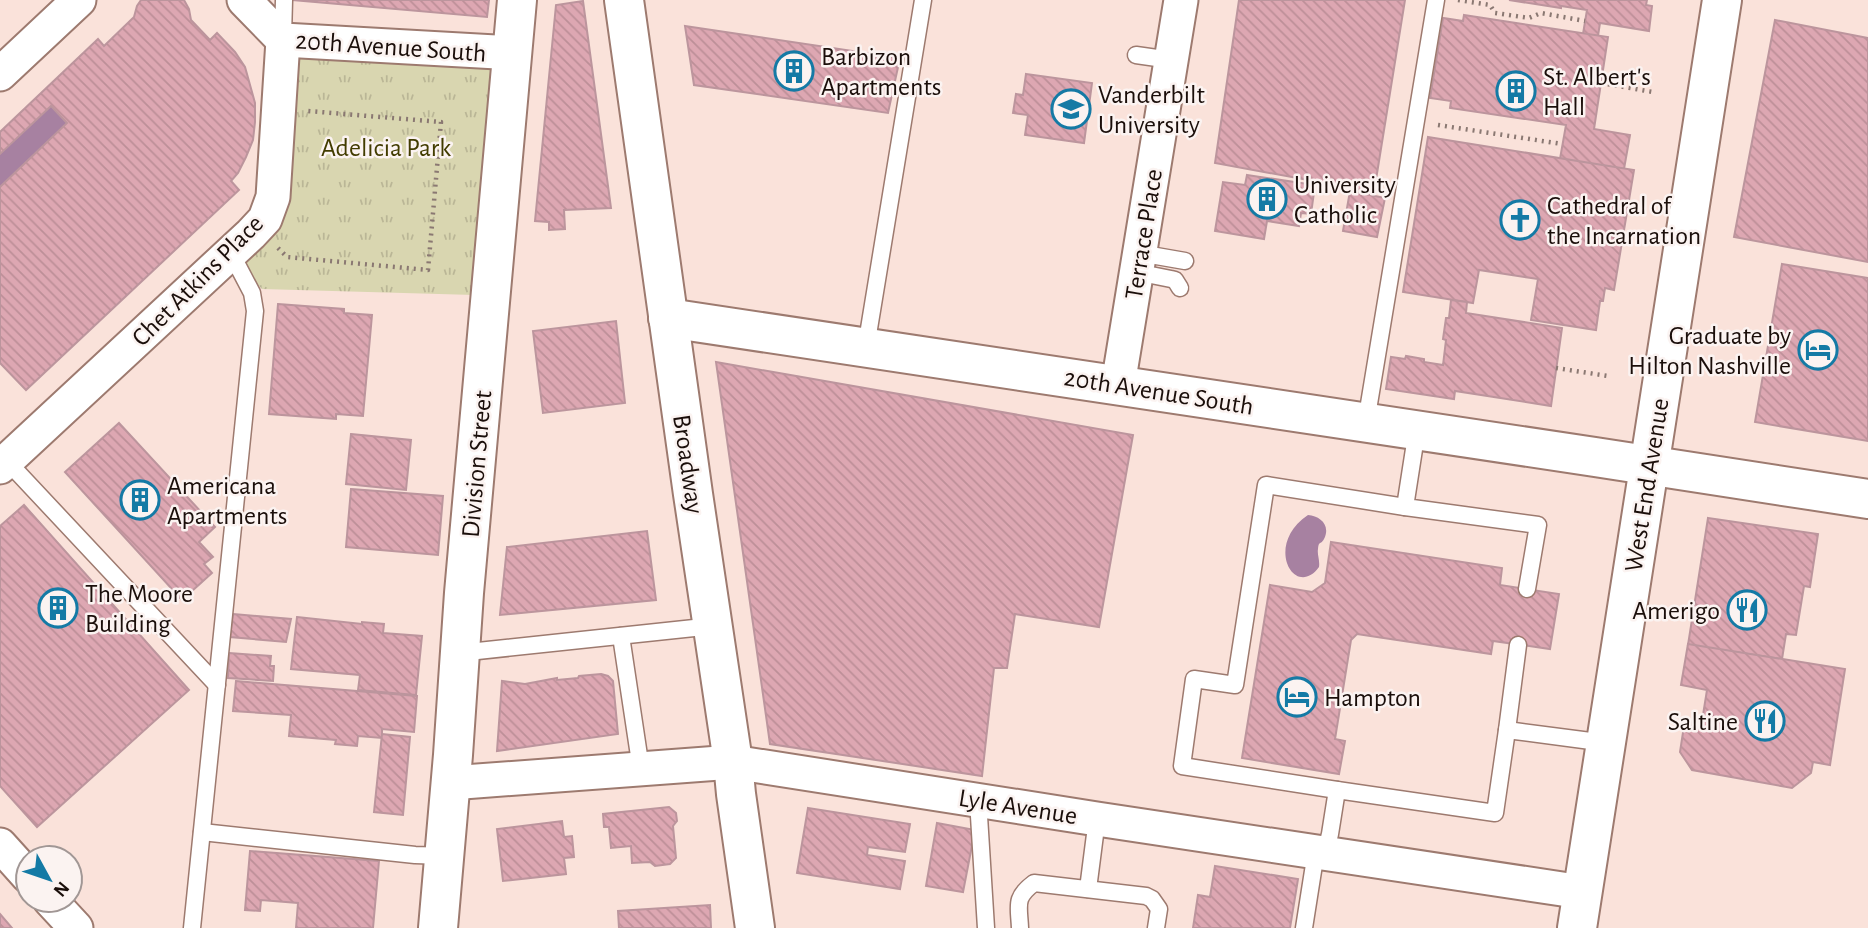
<svg xmlns="http://www.w3.org/2000/svg" width="1868" height="928" font-family="'Alegreya Sans',sans-serif">
  <defs>
    <pattern id="park-tufts" width="24" height="20" patternUnits="userSpaceOnUse" patternTransform="scale(1.75)"><rect width="24" height="20" fill="#d9d6b0"/><path d="M3 7l-1-3M5 7V3M7 7l1-3M15 17l-1-3M17 17v-4M19 17l1-3" fill="none" stroke="#bab696"/></pattern>
    <pattern id="building-back-hatch" width="6" height="6" patternUnits="userSpaceOnUse" patternTransform="scale(1.75)"><rect width="6" height="6" fill="#dda7b2"/><path d="M-1 5l2 2M0 0l6 6M5-1l2 2" fill="none" stroke="#bd8f98"/></pattern>
  </defs>
  <rect width="100%" height="100%" fill="#fae2da"/>
  <!-- park -->
  <path fill="url(#park-tufts)" d="M283,40L496,52L474,295L262,289L234,260L285,188Z"/>
  <!-- water -->
  <g fill="#a781a1">
    <path d="M51,106L67,123L0,187V154Z"/>
    <path d="M1308,515C1320,516 1331,525 1324,539C1320,546 1319,540 1318,549C1317,555 1320,560 1319,567C1295,600 1263,545 1308,515Z"/>
  </g>
  <!-- building -->
  <g fill="url(#building-back-hatch)" stroke="#bc959d" stroke-width="2">
    <path d="M141,0H184L189,9L191,20L210,40L217,33L235,52L245,67L255,103V122L253,140L246,157L238,173L231,181L239,190L26,390L0,363V187L67,123L51,106L0,154V132L98,39L104,46L134,17L137,6Z"/>
    <path d="M292,0H489L487,17Z"/>
    <path d="M1239,0H1405L1374,192L1215,163Z"/>
    <path d="M1509,0H1647L1646,5L1652,6L1649,31L1600,23L1598,36L1583,34L1587,10L1561,6V8Z"/>
    <path d="M583,1L611,208L564,210L565,229L549,230V222L535,221L556,5Z"/>
    <path d="M1464,15L1608,37L1594,129L1630,135L1624,169L1560,159L1566,125L1450,108L1451,101L1430,98L1443,18L1463,21Z"/>
    <path d="M1775,20L1868,38V262L1734,237Z"/>
    <path d="M685,26L900,58L888,113L694,85Z"/>
    <path d="M1026,74L1092,83L1084,143L1025,135L1028,115L1013,113L1016,94L1023,95Z"/>
    <path d="M1428,137L1634,170L1614,290L1605,288L1603,301H1600L1596,330L1531,320L1538,279L1479,270L1473,303L1403,292Z"/>
    <path d="M1247,175L1315,185L1311,214L1301,213L1299,226L1267,221L1264,239L1215,231L1223,182L1245,185Z"/>
    <path d="M1350,191L1385,198L1377,237L1343,231Z"/>
    <path d="M1782,264L1868,278V441L1755,422Z"/>
    <path d="M1451,300L1467,302L1466,313L1562,328L1551,406L1455,391L1454,399L1386,389L1391,357L1405,359L1406,356L1424,359V362L1443,365L1446,340L1443,339L1446,318H1449Z"/>
    <path d="M278,304L344,309V313L372,315L363,416L336,414V419L269,414Z"/>
    <path d="M616,321L625,403L543,413L533,331Z"/>
    <path d="M716,362L1133,435L1099,627L1015,614L1007,668H994L982,776L770,744Z"/>
    <path d="M119,423L215,527L199,542L213,557L204,564L212,573L182,600L65,472Z"/>
    <path d="M351,434L411,440L406,490L346,484Z"/>
    <path d="M351,489L443,496L438,555L346,547Z"/>
    <path d="M24,505L189,690L37,827L0,786V526Z"/>
    <path d="M1708,518L1818,534L1810,587L1804,586L1796,635L1786,634L1782,659L1688,645Z"/>
    <path d="M647,531L656,600L500,615L507,547Z"/>
    <path d="M1331,542L1502,568L1500,585L1559,594L1550,649L1493,641L1491,654L1357,634L1351,640L1335,739L1345,741L1339,774L1242,758L1270,585L1312,592L1325,583Z"/>
    <path d="M233,614L291,619L286,642L230,637Z"/>
    <path d="M297,617L362,624V622L384,624L383,633L422,636L416,695L358,690L360,675L291,669Z"/>
    <path d="M1688,644L1845,669L1830,765L1813,762L1811,773L1792,788L1692,770L1680,752L1684,726L1703,715L1707,690L1681,685Z"/>
    <path d="M229,653L271,656L270,666H274L273,681L228,678Z"/>
    <path d="M601,674L608,676L613,681L618,734L497,751L502,681L525,684L557,678V680L578,678L579,676Z"/>
    <path d="M236,681L417,696L414,732L382,729V738L358,736L357,746L335,744L336,740L289,736L291,715L233,711Z"/>
    <path d="M382,734L410,737L403,815L374,812Z"/>
    <path d="M669,807L676,813L677,821L673,826L676,858L670,864L655,866L650,862L632,863L631,846L611,848L609,827H604L603,814Z"/>
    <path d="M808,808L910,824L905,852L868,847L867,855L905,861L900,889L797,873Z"/>
    <path d="M562,821L564,837L572,836L574,857L564,858L566,874L503,881L497,829Z"/>
    <path d="M937,823L975,830L963,892L926,886Z"/>
    <path d="M250,851L379,861L373,928H296L298,903L261,900L260,911L245,910Z"/>
    <path d="M1215,866L1298,879L1290,928H1193L1198,895L1210,897Z"/>
    <path d="M710,905L711,928H619L618,911Z"/>
    <path d="M0,914L12,928H0Z"/>
  </g>
  <g fill="none" stroke-linecap="round" stroke-linejoin="round">
    <!-- service casing -->
    <g stroke="#9d7a6f" stroke-width="19">
      <g id="service">
        <path d="M283,36L284,0"/>
        <path d="M1136,55L1171,60"/>
        <path d="M1139,253L1185,261"/>
        <path d="M1136,272L1171,279L1175,280L1180,288"/>
        <path d="M866,347L923,0"/>
        <path d="M1366,422L1436,0"/>
        <path d="M1417,430L1405,507L1538,525L1527,589"/>
        <path d="M7,461L217,685"/>
        <path d="M621,636L641,769"/>
        <path d="M459,653L713,626"/>
        <path d="M1507,730L1518,645"/>
        <path d="M1337,790L1182,766L1194,679L1235,685L1266,485L1405,507"/>
        <path d="M978,800L986,928"/>
        <path d="M202,832L415,855L444,856"/>
        <path d="M1325,854L1330,834L1337,790L1495,813L1507,730L1606,743"/>
        <path d="M1088,889L1097,819"/>
        <path d="M192,928L255,311L252,293L231,253"/>
        <path d="M1020,928C1019,905 1014,898 1034,883L1146,896L1152,899L1159,909L1156,928"/>
        <path d="M1304,928L1316,852"/>
      </g>
    </g>
    <!-- minor casing -->
    <g stroke="#9d7a6f" stroke-width="37">
      <g id="minor">
        <path d="M244,0L283,40L513,53"/>
        <path d="M0,74L79,0"/>
        <path d="M1118,385L1181,0"/>
        <path d="M0,467L251,234L265,219L273,197L283,40"/>
        <path d="M450,783L733,762L1097,819L1582,892"/>
        <path d="M0,845L28,876"/>
        <path d="M50,900L76,928"/>
      </g>
    </g>
    <!-- secondary casing -->
    <g stroke="#9d7a6f" stroke-width="42">
      <g id="secondary">
        <path d="M668,318L1595,457L1868,499"/>
        <path d="M438,928L453,755L464,593L517,0"/>
      </g>
    </g>
    <!-- primary casing -->
    <g stroke="#9d7a6f" stroke-width="42">
      <g id="primary">
        <path d="M624,0L693,494L733,762L736,794L755,928"/>
        <path d="M1577,928L1722,0"/>
      </g>
    </g>
    <!-- path -->
    <g stroke="#8a7872" stroke-width="4.5" stroke-dasharray="2 5" stroke-linecap="butt">
      <path d="M1458,0L1490,5L1495,13L1529,18L1541,13L1585,21"/>
      <path d="M1601,83L1653,92"/>
      <path d="M1438,125L1562,144"/>
      <path d="M278,248L287,257L428,270L441,122L308,111"/>
      <path d="M1556,368L1608,376"/>
    </g>
    <!-- service -->
    <use href="#service" stroke="#fff" stroke-width="16"/>
    <!-- minor -->
    <use href="#minor" stroke="#fff" stroke-width="33"/>
    <!-- secondary -->
    <use href="#secondary" stroke="#fff" stroke-width="38"/>
    <!-- primary -->
    <use href="#primary" stroke="#fff" stroke-width="38"/>
  </g>
  <!-- icons -->
  <defs>
    <g id="building-ring" transform="scale(2.0125)"><circle r="9.5" fill="#fbf3f1" stroke="#147aa5" stroke-width="1.5"/><path d="M-4-6H4V6H1V3H-1V6H-4ZM-2.5-4.3h1.7v1.8h-1.7ZM.8-4.3h1.7v1.8H.8ZM-2.5-1h1.7V.8h-1.7ZM.8-1h1.7V.8H.8Z" fill="#147aa5"/></g>
    <g id="university-ring" transform="scale(2.0125)"><circle r="9.5" fill="#fbf3f1" stroke="#147aa5" stroke-width="1.5"/><path d="M0-5L7-2L0 1L-7-2ZM-4 1L0 2.5L4 1V4Q0 6-4 4Z" fill="#147aa5"/></g>
    <g id="church-ring" transform="scale(2.0125)"><circle r="9.5" fill="#fbf3f1" stroke="#147aa5" stroke-width="1.5"/><path d="M-1.2-6h2.4v3.5h3.3v2.4h-3.3V6h-2.4V-.1h-3.3v-2.4h3.3Z" fill="#147aa5"/></g>
    <g id="hotel-ring" transform="scale(2.0125)"><circle r="9.5" fill="#fbf3f1" stroke="#147aa5" stroke-width="1.5"/><path d="M-6-4.5h1.5V1H6V5H4.5V3h-9V5H-6ZM-4 0a1.8 1.8 0 1 1 3.6 0ZM.5 0V-2.5h3Q6-2.5 6 0Z" fill="#147aa5"/></g>
    <g id="restaurant-ring" transform="scale(2.0125)"><circle r="9.5" fill="#fbf3f1" stroke="#147aa5" stroke-width="1.5"/><path d="M-5-6h1v4h1v-4h1v4h1v-4h1v5L-1.5 .5V6h-2V.5L-5-1ZM5-6V6H3V1.5H1.5Q1.5-4 5-6Z" fill="#147aa5"/></g>
  </defs>
  <g fill-rule="evenodd">
    <use href="#building-ring" x="794" y="71"/>
    <use href="#building-ring" x="1516" y="91"/>
    <use href="#university-ring" x="1071" y="109"/>
    <use href="#building-ring" x="1267" y="199"/>
    <use href="#church-ring" x="1520" y="220"/>
    <use href="#hotel-ring" x="1818" y="350"/>
    <use href="#building-ring" x="140" y="500"/>
    <use href="#building-ring" x="58" y="608"/>
    <use href="#restaurant-ring" x="1747" y="610"/>
    <use href="#hotel-ring" x="1297" y="697"/>
    <use href="#restaurant-ring" x="1765" y="721"/>
  </g>
  <g text-anchor="middle" stroke-width="5" stroke-linejoin="round" paint-order="stroke">
    <!-- street labels -->
    <g font-size="26" fill="#1a0e0a" stroke="#fbf3f1">
      <text transform="translate(391 46) rotate(4)" y="9">20th Avenue South</text>
      <text transform="translate(1143 234) rotate(-81)" y="9">Terrace Place</text>
      <text transform="translate(197 280) rotate(-45)" y="9">Chet Atkins Place</text>
      <text transform="translate(1159 391) rotate(9)" y="9">20th Avenue South</text>
      <text transform="translate(476 464) rotate(-85)" y="9">Division Street</text>
      <text transform="translate(689 464) rotate(82)" y="9">Broadway</text>
      <text transform="translate(1646 485) rotate(-81)" y="9">West End Avenue</text>
      <text transform="translate(1018 806) rotate(9)" y="9">Lyle Avenue</text>
    </g>
    <!-- poi labels -->
    <g font-size="26" fill="#1a0e0a" stroke="#fbf3f1" text-anchor="start">
      <text x="821" y="65">Barbizon<tspan x="821" dy="30">Apartments</tspan></text>
      <text x="1543" y="85">St. Albert's<tspan x="1543" dy="30">Hall</tspan></text>
      <text x="1098" y="103">Vanderbilt<tspan x="1098" dy="30">University</tspan></text>
      <text x="1294" y="193">University<tspan x="1294" dy="30">Catholic</tspan></text>
      <text x="1547" y="214">Cathedral of<tspan x="1547" dy="30">the Incarnation</tspan></text>
      <text x="1791" y="344" text-anchor="end">Graduate by<tspan x="1791" dy="30">Hilton Nashville</tspan></text>
      <text x="167" y="494">Americana<tspan x="167" dy="30">Apartments</tspan></text>
      <text x="85" y="602">The Moore<tspan x="85" dy="30">Building</tspan></text>
      <text x="1720" y="619" text-anchor="end">Amerigo</text>
      <text x="1324" y="706">Hampton</text>
      <text x="1738" y="730" text-anchor="end">Saltine</text>
    </g>
    <!-- park labels -->
    <g font-size="26" fill="#423c00" stroke="#fbf3f1">
      <text x="386" y="156">Adelicia Park</text>
    </g>
  </g>
  <!-- north arrow -->
  <g transform="translate(49 879) rotate(130)"><circle r="33" fill="#fbf3f1" stroke="#a19795" stroke-width="2"/>
  <path d="M0-5L12 26L0 18L-12 26Z" fill="#147aa5"/>
  <text y="-10" font-size="19" font-weight="bold" text-anchor="middle" fill="#1a0e0a">N</text>
  </g>
</svg>
